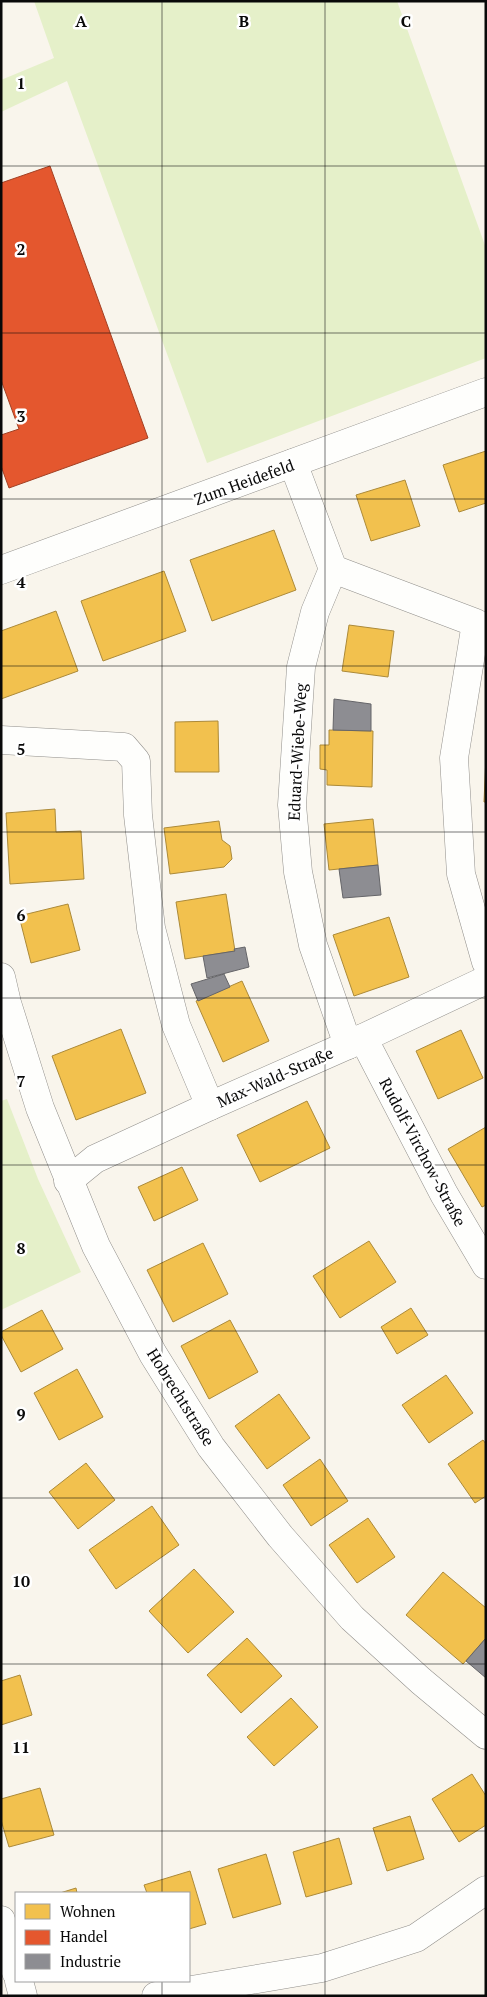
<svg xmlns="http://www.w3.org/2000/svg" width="487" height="1997" font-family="'PT Serif',serif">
  <rect width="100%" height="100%" fill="#f9f5ec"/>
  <!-- green -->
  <g fill="#e5f0c9">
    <path d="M34,1H397L486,248V358L207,463L67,81L1,112V80L54,58Z"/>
    <path d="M7,1099L38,1179L81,1272L1,1310V1101Z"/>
  </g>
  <!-- homes -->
  <g fill="#f2c14e" stroke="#ac8a39">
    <path d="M486,451V503L459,512L443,465Z"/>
    <path d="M405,480L420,526L371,541L356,495Z"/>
    <path d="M274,530L296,590L212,621L190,560Z"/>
    <path d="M164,571L186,631L103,661L81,601Z"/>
    <path d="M56,611L78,671L1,699V631Z"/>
    <path d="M349,625L394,631L388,677L342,671Z"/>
    <path d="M218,721L219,772H175V722Z"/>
    <path d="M329,730L373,731L372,787L327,785V770L320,769V745H329Z"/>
    <path d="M486,756V802H484Z"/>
    <path d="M55,809L56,832L81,831L84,879L10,884L6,813Z"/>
    <path d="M373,819L378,865L329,870L324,824Z"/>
    <path d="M219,821L222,840L230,846L232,859L224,867L170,874L164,828Z"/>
    <path d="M226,894L235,951L185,959L176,902Z"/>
    <path d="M68,904L80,950L31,963L19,916Z"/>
    <path d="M389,917L409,977L354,996L333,935Z"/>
    <path d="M242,981L269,1041L223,1062L196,1001Z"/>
    <path d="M121,1029L146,1093L76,1120L52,1056Z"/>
    <path d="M461,1030L483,1078L438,1099L416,1051Z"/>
    <path d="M307,1101L330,1148L260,1182L237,1135Z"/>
    <path d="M486,1127V1205L482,1207L448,1149Z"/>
    <path d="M182,1167L198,1200L154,1221L138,1187Z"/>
    <path d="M369,1241L396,1282L340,1318L313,1276Z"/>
    <path d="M203,1243L228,1294L173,1322L147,1270Z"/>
    <path d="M411,1308L428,1335L397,1354L381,1327Z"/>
    <path d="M42,1310L63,1349L21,1372L1,1335V1332Z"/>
    <path d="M230,1320L258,1372L209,1399L181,1346Z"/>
    <path d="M77,1369L103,1417L59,1440L34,1393Z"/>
    <path d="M446,1375L473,1413L429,1443L402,1405Z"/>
    <path d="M279,1394L310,1438L267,1469L235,1426Z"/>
    <path d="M483,1440L486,1444V1496L475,1503L448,1464Z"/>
    <path d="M320,1459L348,1501L311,1526L283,1485Z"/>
    <path d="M86,1463L115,1500L78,1529L49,1492Z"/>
    <path d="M152,1506L179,1545L116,1589L89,1550Z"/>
    <path d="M368,1518L395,1557L357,1583L329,1545Z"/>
    <path d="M194,1569L234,1612L188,1653L149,1611Z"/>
    <path d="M443,1572L486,1608V1638L463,1664L406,1615Z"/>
    <path d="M247,1638L282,1676L241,1713L207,1675Z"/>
    <path d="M20,1675L32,1715L1,1725V1681Z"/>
    <path d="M291,1698L318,1727L274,1766L247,1737Z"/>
    <path d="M472,1774L486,1796V1825L459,1842L432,1799Z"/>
    <path d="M40,1788L54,1835L9,1847L1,1820V1799Z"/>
    <path d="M410,1816L424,1859L387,1871L373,1828Z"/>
    <path d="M339,1838L352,1884L306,1897L293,1852Z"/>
    <path d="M266,1854L281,1904L233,1918L218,1869Z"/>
    <path d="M190,1871L206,1924L189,1929V1893H147L144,1885Z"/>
    <path d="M76,1888L77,1893H60Z"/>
  </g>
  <!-- shops -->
  <path fill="#e4572e" stroke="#a24023" d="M50,166L148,438L9,488L1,466V435L19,429L1,380V183Z"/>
  <!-- industry -->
  <g fill="#8d8d92" stroke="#656569">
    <path d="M334,699L371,704V731L333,730Z"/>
    <path d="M378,865L381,895L343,898L339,869Z"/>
    <path d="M245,947L249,967L207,978L203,956L235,951L234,949Z"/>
    <path d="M224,974L230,987L198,1001L191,984Z"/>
    <path d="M486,1638V1678L466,1661Z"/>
  </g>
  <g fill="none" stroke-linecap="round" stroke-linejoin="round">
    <!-- street casing -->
    <g stroke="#918f8b" stroke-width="29">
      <g id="street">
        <path d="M293,463L333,569L315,612L301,667L292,805L298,872L313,945L348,1045"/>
        <path d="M333,569L476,623L454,758L461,874L486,962"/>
        <path d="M1,570L486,392"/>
        <path d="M1,740L124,747L136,761L138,815L151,928L176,1025L210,1106"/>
        <path d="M1,977L7,1003L40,1108L96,1246L153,1354L211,1447L280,1536L352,1618L421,1681L486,1735"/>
        <path d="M363,1038L444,1194L486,1265"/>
        <path d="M68,1181L95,1159L210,1106L348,1045L486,980"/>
        <path d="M1,1920L16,1972"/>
        <path d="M19,1981L23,1996"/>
        <path d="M156,1996L322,1968L416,1938L486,1890"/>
      </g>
    </g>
    <!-- street -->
    <use href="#street" stroke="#fefefc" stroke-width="28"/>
  </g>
  <!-- grid -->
  <path fill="none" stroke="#090909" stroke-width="1" stroke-opacity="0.55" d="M162,1V1893M325,1V1996M1,166H486M1,333H486M1,499H486M1,666H486M1,832H486M1,998H486M1,1165H486M1,1331H486M1,1498H486M1,1664H486M1,1831H486M162,1981V1996"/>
  <g text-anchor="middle" stroke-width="5" stroke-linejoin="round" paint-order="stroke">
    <!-- street labels -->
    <g font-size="16" fill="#090909" stroke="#fff">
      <text transform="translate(244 482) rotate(-20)" y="6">Zum Heidefeld</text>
      <text transform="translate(297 752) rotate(-87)" y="6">Eduard-Wiebe-Weg</text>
      <text transform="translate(275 1077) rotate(-24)" y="6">Max-Wald-Straße</text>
      <text transform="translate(423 1152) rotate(62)" y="6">Rudolf-Virchow-Straße</text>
      <text transform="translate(181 1397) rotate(58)" y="6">Hobrechtstraße</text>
    </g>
  </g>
  <g font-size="16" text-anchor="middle" font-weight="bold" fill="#090909" stroke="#fff" stroke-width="5" stroke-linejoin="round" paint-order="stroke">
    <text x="81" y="27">A</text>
    <text x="244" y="27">B</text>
    <text x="406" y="27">C</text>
    <text x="21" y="89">1</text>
    <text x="21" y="255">2</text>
    <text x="21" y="422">3</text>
    <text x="21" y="588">4</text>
    <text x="21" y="755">5</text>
    <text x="21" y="921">6</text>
    <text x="21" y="1087">7</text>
    <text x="21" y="1254">8</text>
    <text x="21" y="1420">9</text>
    <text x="21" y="1587">10</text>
    <text x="21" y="1753">11</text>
  </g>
  <!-- border -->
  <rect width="487" height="1997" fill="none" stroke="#090909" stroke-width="5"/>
  <!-- legend -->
  <rect x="15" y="1892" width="175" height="90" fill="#ffffff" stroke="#9d9d9d"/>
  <rect x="25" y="1904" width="25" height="15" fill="#f2c14e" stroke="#9d9d9d"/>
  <text x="60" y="1917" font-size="15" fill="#090909">Wohnen</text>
  <rect x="25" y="1930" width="25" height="15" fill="#e4572e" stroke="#9d9d9d"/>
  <text x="60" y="1942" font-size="15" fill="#090909">Handel</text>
  <rect x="25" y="1954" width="25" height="15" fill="#8d8d92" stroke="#9d9d9d"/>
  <text x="60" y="1967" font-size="15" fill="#090909">Industrie</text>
</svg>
